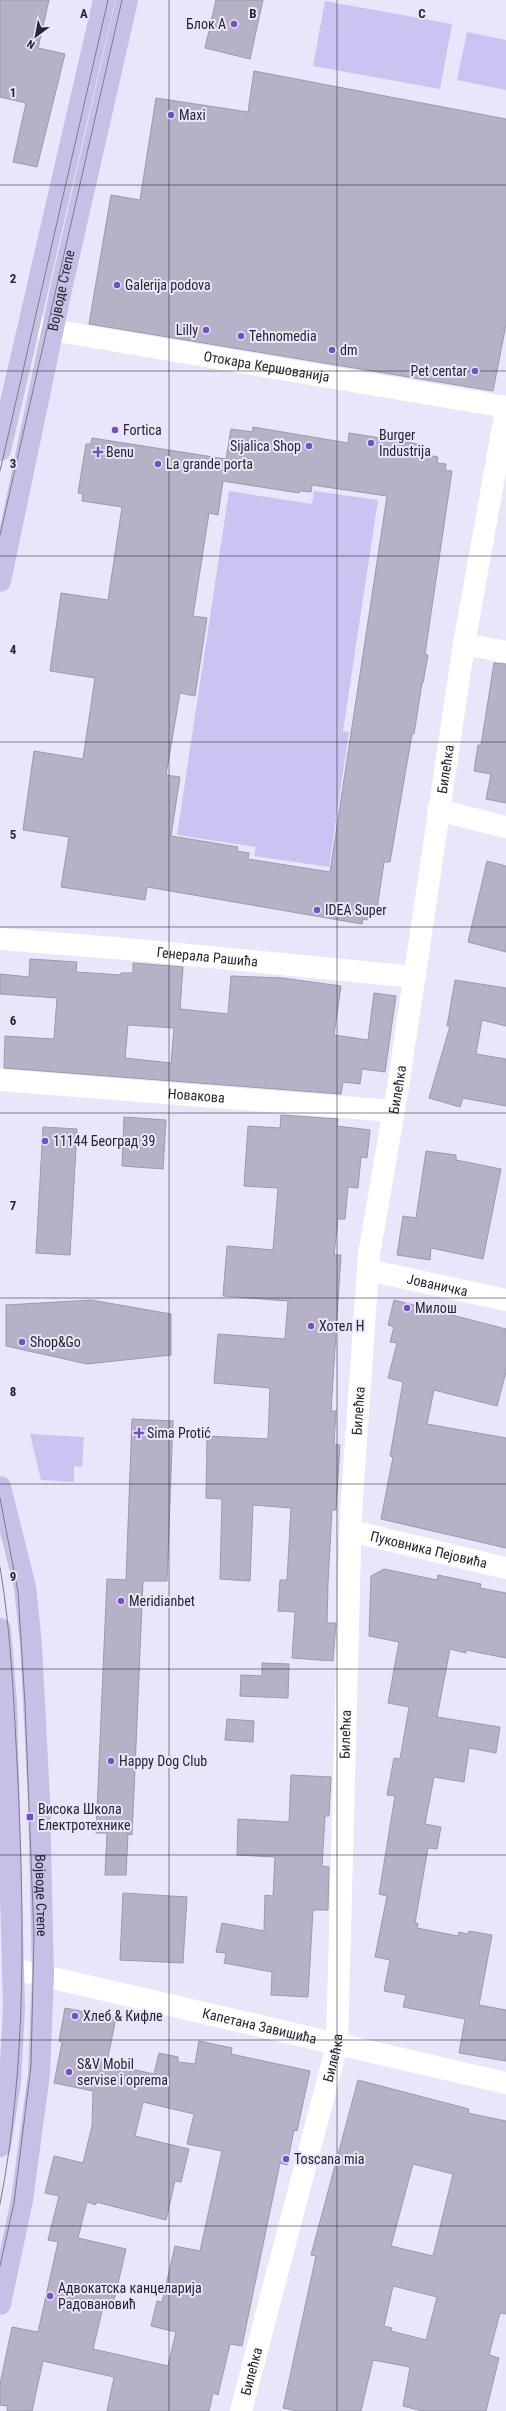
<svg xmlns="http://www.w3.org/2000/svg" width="506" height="2411" font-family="'Roboto Condensed',sans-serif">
  <rect width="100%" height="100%" fill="#e9e5fb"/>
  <!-- green -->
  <g fill="#cdc3f3">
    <path d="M325,1L452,24L440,89L313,66Z"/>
    <path d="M467,32L506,40V90L457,80Z"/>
    <path d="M229,491L312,504L314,491L378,500L343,731L349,732L329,867L254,856L256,847L177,835Z"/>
    <path d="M30,1434L84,1437L82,1467L74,1466V1482L41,1480Z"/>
  </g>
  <!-- building -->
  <g fill="#b5b1c7" stroke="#9c98ad" fill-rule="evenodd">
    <path d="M0,0H49L38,48L65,54L37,167L13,162L26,103L0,97Z"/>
    <path d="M216,0H263L250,59L205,48Z"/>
    <path d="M254,71L506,119V325L493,391L89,324L111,195L140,200L156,98L248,112Z"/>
    <path d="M253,427L348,443L349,433L424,445L422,454L438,457L437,463L446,464L445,470L452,471L425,654L428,655L423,683H422L414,734H412L390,862H384L376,916L368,914L367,920L363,919L362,924L147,887L145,900L61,887L69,837L23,830L34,751L83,759L95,678L50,671L61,593L108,600L122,507L82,501L83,494L78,493L86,444H91L92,438L226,459L231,429L252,432ZM223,481L299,493L300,491L311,492L312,485L387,496L330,872L248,859L249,853L237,851L238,847L171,836L180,777L166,775L180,693L195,696L207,618L193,616L209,513L218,515Z"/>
    <path d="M494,663L506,664V803L486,799L491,774L474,771L478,745H481Z"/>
    <path d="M487,861L506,866V952L468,942Z"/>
    <path d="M30,959L77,962L76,972L121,975V973H133V963L183,967L180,1009L228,1014L231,976L282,978L341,986L334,1035L368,1040L374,993L396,996L385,1072L362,1069L360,1084L343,1082L341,1094L4,1068L5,1036L54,1039L57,998L0,994V974L29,977ZM128,1025L174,1028L171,1063L125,1058Z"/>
    <path d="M455,980L506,988V1026L482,1020L476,1054L506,1059V1106L463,1098L460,1107L429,1098L450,1026H447Z"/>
    <path d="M281,1115L338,1119L337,1126L370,1130L367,1158L361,1157L358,1188L348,1187L345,1219H338L334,1255H341L331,1411H336L334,1444L340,1445L336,1510H332L328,1583L327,1623H336L333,1661L292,1658L295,1612L278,1611L280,1580H287L291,1508L253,1505L250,1581L220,1579L222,1499L206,1498L207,1436L268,1439L270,1388L214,1383L218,1334L285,1339L288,1301L223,1296L227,1246L273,1250L278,1188L244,1186L248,1126L280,1128Z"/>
    <path d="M124,1117L166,1120L163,1169L122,1166Z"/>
    <path d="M43,1127L77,1129L70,1255L36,1253Z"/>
    <path d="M426,1151L456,1155V1160L501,1169L483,1259L431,1248L430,1260L397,1255L403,1216L416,1218Z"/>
    <path d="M91,1300L171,1314V1355L87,1364L6,1346V1305Z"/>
    <path d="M394,1300L506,1329V1372L497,1406L434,1390L427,1424L506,1438V1548L381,1519L393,1457L390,1456L403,1382L388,1378L397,1343L390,1342L394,1327L388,1325Z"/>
    <path d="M132,1419L173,1421L167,1581H143L135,1769L132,1835L128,1834L126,1875H105L107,1833H96L107,1579L126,1580Z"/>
    <path d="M384,1569L437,1580L438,1575L481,1584L480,1588L506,1593V1658L466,1650V1653L450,1649L437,1717L500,1727L496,1753L469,1748L464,1782L434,1777L425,1824L441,1827L437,1849L428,1848L415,1923H418L417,1928L458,1936L459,1932L468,1934L469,1931L492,1935L479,2005L506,2010V2061L459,2053L465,2019L403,2007L406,1995L384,1991L390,1960L375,1957L387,1896L379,1894L395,1796L387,1795L394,1758L400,1759L409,1707L388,1703L399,1642L369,1636L371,1576Z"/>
    <path d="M262,1663L289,1664L288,1698L240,1696L241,1675L262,1676Z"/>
    <path d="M227,1719L254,1721L253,1742L225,1740Z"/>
    <path d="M291,1775L331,1777L329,1816H325L322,1866L329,1867L328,1910H313L308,1997L271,1995L272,1972L224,1963L226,1953L216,1952L222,1923L264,1931L265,1895L273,1896L275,1857L237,1855L238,1819L289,1822Z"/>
    <path d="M123,1893L187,1897L183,1963L120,1960Z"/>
    <path d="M65,2008L116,2018L107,2062L122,2067L154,2074L159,2053L178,2057V2062L195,2064L199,2041L232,2048L231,2054L310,2071L297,2131L294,2130L287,2165L280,2163L242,2346L230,2344L218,2395L213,2393L209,2411H107L114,2377L43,2361L32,2411H7L8,2406L0,2405V2384L12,2327L38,2332L58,2242L48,2240L59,2196L45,2193L54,2156L83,2163L92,2126L93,2091L54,2083L62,2042L59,2041ZM143,2102L194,2114L187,2144L222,2151L200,2251L175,2246L162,2302L157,2301L151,2326L176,2332L168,2366L93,2349L104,2303L113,2305L126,2249L78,2238L87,2202L96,2205V2202L166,2220L175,2181L181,2182L189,2149L135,2136Z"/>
    <path d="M358,2080L469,2109L468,2113L506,2121V2314L500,2313L489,2355L499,2358L486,2411H422L403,2406L410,2367L373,2360L361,2411H297L283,2408L316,2256L311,2255ZM413,2164L453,2174L433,2256L391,2246ZM393,2286L437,2297L426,2340L391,2331L392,2328L384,2326Z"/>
  </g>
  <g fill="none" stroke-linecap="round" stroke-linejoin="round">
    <!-- minor -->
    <g stroke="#fff" stroke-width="22">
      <path id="s1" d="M28,326L506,407"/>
      <path d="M464,644L506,652"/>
      <path d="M438,810L506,827"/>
      <path id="s2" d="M0,939L127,949L415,977"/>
      <path id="s3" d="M0,1080L393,1111"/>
      <path id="s4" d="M368,1270L506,1300"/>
      <path id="s5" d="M351,1531L506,1568"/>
      <path id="s6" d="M14,1969L506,2083"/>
      <path id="s7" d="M241,2411L337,2045L351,1513L369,1254L398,1087L464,644L506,410"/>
    </g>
    <!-- major -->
    <g stroke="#c8bfe6" stroke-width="22">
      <path d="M0,450L104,0"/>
      <path id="s8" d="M0,581L62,285L127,0"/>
      <path id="s9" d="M0,1487L25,1587L31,1645L39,1800L43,1975L39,2074L22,2200L0,2304"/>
      <path d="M0,1629L6,1703L14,2008L10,2082L0,2146"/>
    </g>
    <!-- tram -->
    <g stroke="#7d7a88" stroke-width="1">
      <path d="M0,471L108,0"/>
      <path d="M0,535L122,0"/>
      <path d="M0,1498L18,1592L25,1704L34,1935L31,2066L14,2203L0,2266"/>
      <path d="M0,1567C12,1637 14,1710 18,1781C24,1921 27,2066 0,2204"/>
    </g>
  </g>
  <!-- grid -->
  <path fill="none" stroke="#27252e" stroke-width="1" stroke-opacity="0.55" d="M169,0V2411M337,0V2411M0,185H506M0,371H506M0,556H506M0,742H506M0,927H506M0,1113H506M0,1298H506M0,1484H506M0,1669H506M0,1855H506M0,2040H506M0,2226H506"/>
  <!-- markers -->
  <g fill="#754fc8" stroke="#e9e5fb" stroke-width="1.5">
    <circle cx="234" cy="24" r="4"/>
    <circle cx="171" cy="115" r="4"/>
    <circle cx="117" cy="285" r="4"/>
    <circle cx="206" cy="330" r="4"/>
    <circle cx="241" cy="336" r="4"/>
    <circle cx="332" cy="350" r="4"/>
    <circle cx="475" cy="371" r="4"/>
    <circle cx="115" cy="430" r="4"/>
    <circle cx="371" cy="443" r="4"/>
    <circle cx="309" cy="446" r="4"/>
    <path d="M96 446h4v4h4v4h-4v4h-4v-4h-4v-4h4z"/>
    <circle cx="158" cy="464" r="4"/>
    <circle cx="317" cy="910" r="4"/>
    <circle cx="45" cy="1141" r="4"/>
    <circle cx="407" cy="1308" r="4"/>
    <circle cx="311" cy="1326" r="4"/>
    <circle cx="22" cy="1342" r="4"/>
    <path d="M137 1427h4v4h4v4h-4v4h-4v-4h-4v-4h4z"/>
    <circle cx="121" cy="1601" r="4"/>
    <circle cx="111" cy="1761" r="4"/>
    <rect x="26" y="1813" width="8" height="8" rx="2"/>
    <circle cx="75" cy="2016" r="4"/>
    <circle cx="69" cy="2072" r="4"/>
    <circle cx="286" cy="2159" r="4"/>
    <circle cx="50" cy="2296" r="4"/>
  </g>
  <g text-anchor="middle" stroke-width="4" stroke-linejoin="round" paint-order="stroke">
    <!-- poi labels -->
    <g font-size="14" fill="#27252e" stroke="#e9e5fb" text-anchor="start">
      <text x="226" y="29" text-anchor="end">Блок А</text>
      <text x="179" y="120">Maxi</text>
      <text x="125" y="290">Galerija podova</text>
      <text x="198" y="335" text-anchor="end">Lilly</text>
      <text x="249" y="341">Tehnomedia</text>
      <text x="340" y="355">dm</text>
      <text x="467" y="376" text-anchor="end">Pet centar</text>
      <text x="123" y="435">Fortica</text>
      <text x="379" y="440">Burger<tspan x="379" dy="16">Industrija</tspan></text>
      <text x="301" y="451" text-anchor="end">Sijalica Shop</text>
      <text x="106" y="457">Benu</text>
      <text x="166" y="469">La grande porta</text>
      <text x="325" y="915">IDEA Super</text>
      <text x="53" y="1146">11144 Београд 39</text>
      <text x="415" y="1313">Милош</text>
      <text x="319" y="1331">Хотел Н</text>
      <text x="30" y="1347">Shop&amp;Go</text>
      <text x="147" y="1438">Sima Protić</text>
      <text x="129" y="1606">Meridianbet</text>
      <text x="119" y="1766">Happy Dog Club</text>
      <text x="38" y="1814">Висока Школа<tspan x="38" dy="16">Електротехнике</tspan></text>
      <text x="83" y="2021">Хлеб &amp; Кифле</text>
      <text x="77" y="2069">S&amp;V Mobil<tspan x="77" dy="16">servise i oprema</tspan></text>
      <text x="294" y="2164">Toscana mia</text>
      <text x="58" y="2293">Адвокатска канцеларија<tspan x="58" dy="16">Радовановић</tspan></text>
    </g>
    <!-- street labels -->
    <g font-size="14" fill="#27252e" stroke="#e9e5fb">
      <text dy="5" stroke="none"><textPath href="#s8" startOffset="297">Војводе Степе</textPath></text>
      <text dy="5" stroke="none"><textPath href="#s1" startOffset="242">Отокара Кершованија</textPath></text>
      <text dy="5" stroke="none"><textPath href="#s7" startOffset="1661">Билећка</textPath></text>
      <text dy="5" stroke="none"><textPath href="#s2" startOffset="208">Генерала Рашића</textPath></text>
      <text dy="5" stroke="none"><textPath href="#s7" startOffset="1337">Билећка</textPath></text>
      <text dy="5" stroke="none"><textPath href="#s3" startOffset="197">Новакова</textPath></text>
      <text dy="5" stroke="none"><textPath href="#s4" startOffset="71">Јованичка</textPath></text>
      <text dy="5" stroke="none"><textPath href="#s7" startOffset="1013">Билећка</textPath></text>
      <text dy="5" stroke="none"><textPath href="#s5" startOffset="80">Пуковника Пејовића</textPath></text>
      <text dy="5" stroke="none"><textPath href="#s7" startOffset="689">Билећка</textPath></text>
      <text dy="5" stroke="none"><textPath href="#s9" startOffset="412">Војводе Степе</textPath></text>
      <text dy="5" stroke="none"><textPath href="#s6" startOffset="252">Капетана Завишића</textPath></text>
      <text dy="5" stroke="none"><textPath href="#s7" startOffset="365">Билећка</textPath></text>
      <text dy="5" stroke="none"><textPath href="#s7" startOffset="41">Билећка</textPath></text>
    </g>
  </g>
  <g font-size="13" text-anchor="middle" font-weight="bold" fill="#27252e" stroke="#e9e5fb" stroke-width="4" stroke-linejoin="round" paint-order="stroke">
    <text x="84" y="18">A</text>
    <text x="253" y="18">B</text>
    <text x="422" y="18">C</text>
    <text x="13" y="97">1</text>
    <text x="13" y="283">2</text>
    <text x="13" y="468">3</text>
    <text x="13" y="654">4</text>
    <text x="13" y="839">5</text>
    <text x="13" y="1025">6</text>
    <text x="13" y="1210">7</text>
    <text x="13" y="1396">8</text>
    <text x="13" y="1581">9</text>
  </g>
  <!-- north arrow -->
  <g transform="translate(36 36) rotate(212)" stroke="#e9e5fb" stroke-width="3" paint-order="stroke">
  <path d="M0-3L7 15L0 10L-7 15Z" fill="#27252e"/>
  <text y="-6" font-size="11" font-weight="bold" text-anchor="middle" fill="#27252e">N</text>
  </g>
</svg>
